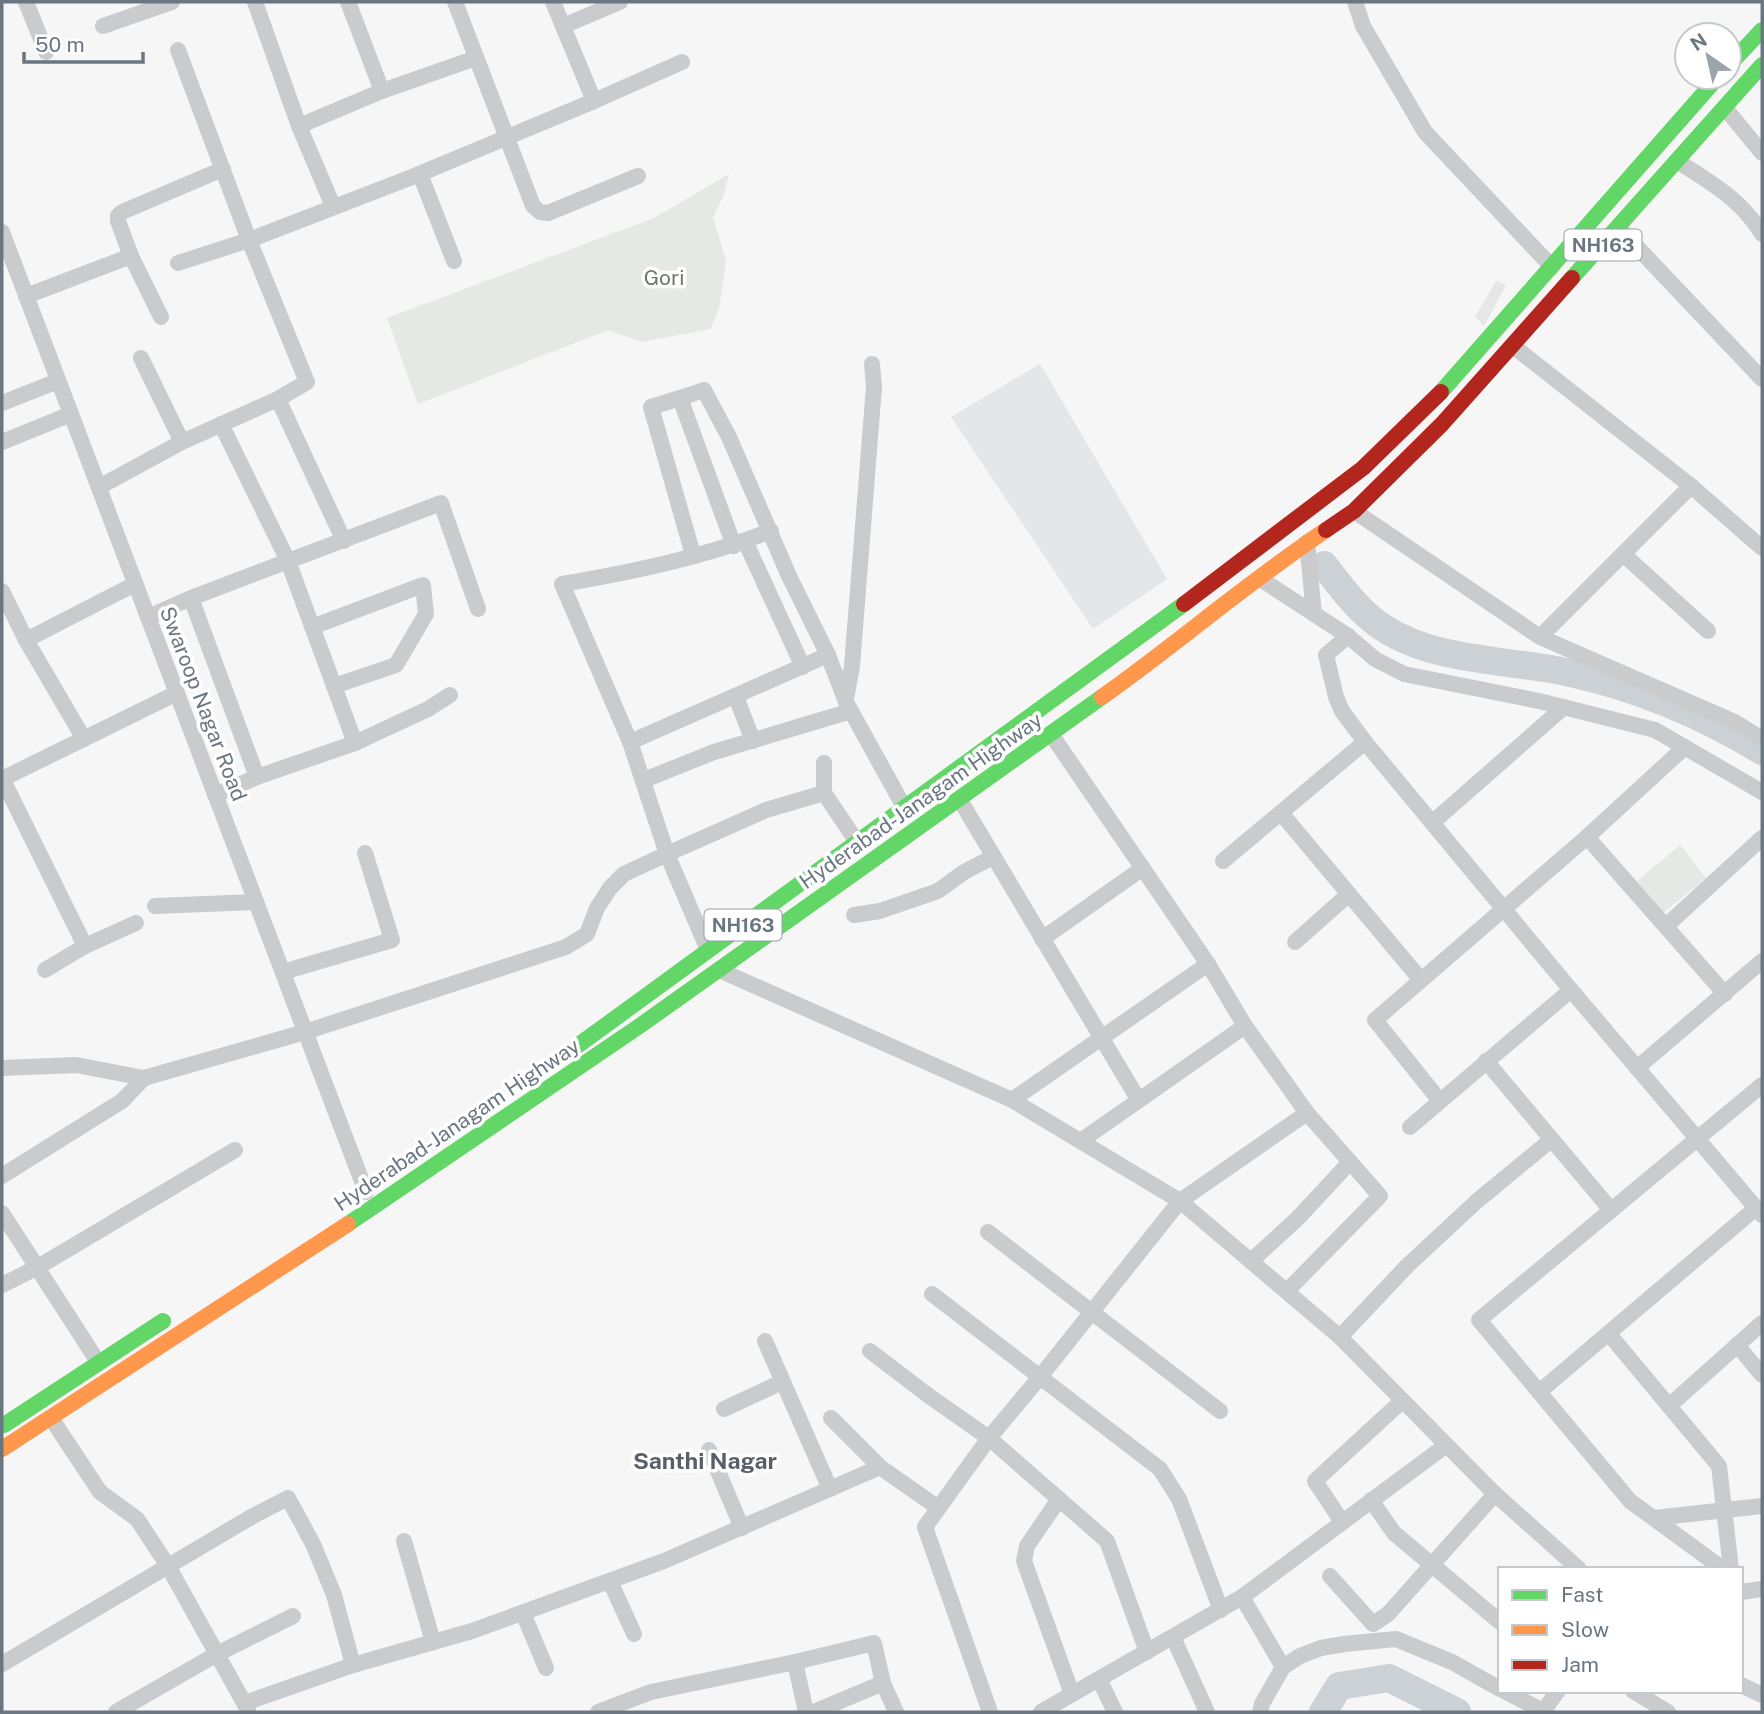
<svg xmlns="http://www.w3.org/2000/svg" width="1764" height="1714" font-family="'Public Sans',sans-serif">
  <rect width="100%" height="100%" fill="#f6f6f6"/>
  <!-- built -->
  <path fill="#e5e6e7" d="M1040,364L1167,579L1093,629L951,417Z"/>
  <!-- green -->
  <g fill="#e5e8e4">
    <path d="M729,174L724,195L713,217L726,261L720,304L711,329L641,342L608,330L418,404L387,318L654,218Z"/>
    <path d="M1496,281L1506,285L1484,326L1475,317Z"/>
    <path d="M1680,845L1706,878L1663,913L1637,881Z"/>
  </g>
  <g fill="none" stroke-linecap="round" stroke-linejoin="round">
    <!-- river -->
    <g stroke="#cbd1d4" stroke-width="28">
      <path d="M1324,565C1341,587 1359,612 1382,627C1436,663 1510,659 1571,673C1639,688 1703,715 1762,751"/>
      <path d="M1323,1712L1339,1686L1389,1678L1457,1712"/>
    </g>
    <!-- street -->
    <g stroke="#c9cbcc" stroke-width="16">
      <path d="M26,2L46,52"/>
      <path d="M255,2L299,126L333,206"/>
      <path d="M348,2L382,91"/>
      <path d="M455,2L533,206L540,212L548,213L638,176"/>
      <path d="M1355,2L1363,26L1425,132L1552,267"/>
      <path d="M103,26L172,2"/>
      <path d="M563,26L620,2"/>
      <path d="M594,101L682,62"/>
      <path d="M1725,108L1762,153"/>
      <path d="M299,126L382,91L476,58"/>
      <path d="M1677,161C1710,182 1742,200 1762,234"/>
      <path d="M420,174L454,261"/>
      <path d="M1618,227L1762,379"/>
      <path d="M2,232L366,1192"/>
      <path d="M131,256L118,221V216L122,212L223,169"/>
      <path d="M178,263L249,240L412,177L594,101L553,2"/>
      <path d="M26,296L131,256L161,317"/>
      <path d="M1513,346L1691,486L1762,548"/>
      <path d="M141,358L182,442"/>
      <path d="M680,398L704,390L729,437L789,576L828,655L846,702L904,807"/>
      <path d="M278,399L344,541"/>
      <path d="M2,403L58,381"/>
      <path d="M2,442L71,414"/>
      <path d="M99,487L182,442L278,399L307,382L249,240L178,50"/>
      <path d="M1354,511L1540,637L1735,722L1762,739"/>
      <path d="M745,541L803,667"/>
      <path d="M1307,542L1314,614"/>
      <path d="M1623,554L1708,631"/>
      <path d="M693,555L651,407L680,398L734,546"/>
      <path d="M1259,578L1348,636L1375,659L1404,674L1539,701L1655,730L1762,792"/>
      <path d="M2,591L26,640L84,739"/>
      <path d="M191,598L257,777"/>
      <path d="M148,617L191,598L441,503L478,609"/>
      <path d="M312,627L423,585L426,614L396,665L334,686"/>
      <path d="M1348,636L1326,655L1336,697L1342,711L1365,742L1571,990L1762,1215"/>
      <path d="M1540,637L1691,486"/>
      <path d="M26,640L135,584"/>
      <path d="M736,697L753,741"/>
      <path d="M846,699L852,666L872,412L874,387L872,364"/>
      <path d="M1051,734L1208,964L1245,1026L1307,1113L1380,1196L1287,1291"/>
      <path d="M630,742L828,655"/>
      <path d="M355,743L428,709L450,695"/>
      <path d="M2,778L85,946"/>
      <path d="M2,779L177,693"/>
      <path d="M644,780L714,752L851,711"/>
      <path d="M824,793L857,842"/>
      <path d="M215,795L257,777L355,743L288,561L221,424"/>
      <path d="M960,800L1138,1099"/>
      <path d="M1281,813L1421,980"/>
      <path d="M1433,822L1564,707"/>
      <path d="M1587,837L1725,994"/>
      <path d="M1223,861L1365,742"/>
      <path d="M155,906L256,902"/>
      <path d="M854,915L880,911L938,891L964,872L993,857"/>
      <path d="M1666,926L1762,838"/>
      <path d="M1042,939L1143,868"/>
      <path d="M1295,942L1349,894"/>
      <path d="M708,950L667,854L766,810L824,793V763"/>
      <path d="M45,970L85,946L136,923"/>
      <path d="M719,970L1012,1100L1180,1201L1340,1337L1495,1494L1579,1569"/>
      <path d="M283,972L392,940L365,853"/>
      <path d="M1486,1061L1611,1210"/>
      <path d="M2,1068L76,1065L144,1078L305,1032L566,947L587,934L597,908L610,888L624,874L667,854L630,742L562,584C633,572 704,557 771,531"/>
      <path d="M1637,1068L1762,961"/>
      <path d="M1012,1100L1208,964"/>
      <path d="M1440,1101L1375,1020L1587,837L1685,747"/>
      <path d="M1410,1127L1571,990"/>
      <path d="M1082,1140L1245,1026"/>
      <path d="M2,1176L122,1101L144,1078"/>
      <path d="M2,1213L98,1362"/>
      <path d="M988,1232L1220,1411"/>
      <path d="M1251,1261L1298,1218L1350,1162"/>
      <path d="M2,1285L38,1267L235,1150"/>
      <path d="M932,1294L1160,1469L1179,1499L1221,1610"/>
      <path d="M1609,1334L1719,1466L1731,1569"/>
      <path d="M1340,1337L1407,1266L1477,1201L1551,1140"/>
      <path d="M765,1341L830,1489"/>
      <path d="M1737,1345L1762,1375"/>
      <path d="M870,1351L929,1396L989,1438L1107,1541L1147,1652"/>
      <path d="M1539,1392L1756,1208"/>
      <path d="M1669,1406L1762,1323"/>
      <path d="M724,1409L782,1382"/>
      <path d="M51,1418L100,1492L137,1519L168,1566L248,1710"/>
      <path d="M831,1418L880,1467"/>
      <path d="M709,1450L742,1528"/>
      <path d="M1059,1499L1027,1546L1024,1561L1072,1694"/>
      <path d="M1371,1500L1394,1533L1500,1622"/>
      <path d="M1654,1518L1762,1506"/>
      <path d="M1342,1522L1315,1481L1402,1401"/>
      <path d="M404,1541L433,1642"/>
      <path d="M1723,1569L1630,1501L1479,1320L1762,1085"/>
      <path d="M1330,1576L1373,1624L1388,1614L1495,1494"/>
      <path d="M610,1581L634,1634"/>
      <path d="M1741,1592L1762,1589"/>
      <path d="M1242,1597L1283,1667"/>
      <path d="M523,1613L546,1668"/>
      <path d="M1173,1637L1207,1712"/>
      <path d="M795,1662L806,1712"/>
      <path d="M2,1664L253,1516L288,1498L313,1544L334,1595L353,1665"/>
      <path d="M1099,1679L1115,1712"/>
      <path d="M1741,1685L1762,1695"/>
      <path d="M1504,1691L1545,1712"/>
      <path d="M1633,1691L1668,1712"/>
      <path d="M245,1703L353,1665L472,1631L664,1561L880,1467L937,1507"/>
      <path d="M1543,1711L1558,1691"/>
      <path d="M116,1712L217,1654L293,1616"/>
      <path d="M598,1712L651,1692L795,1662L874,1643L883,1683L896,1712"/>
      <path d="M814,1712L883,1683"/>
      <path d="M990,1712L925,1527L989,1438L1040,1377L1180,1201L1307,1113"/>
      <path d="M1041,1712L1242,1597L1445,1446"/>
      <path d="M1260,1712L1262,1704L1283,1667L1300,1656L1321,1648L1344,1644L1396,1639L1452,1662L1500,1689"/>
    </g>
    <!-- fast -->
    <g stroke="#63d668" stroke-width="16">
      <path d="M1729,65L1762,30"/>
      <path d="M1572,278L1762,65"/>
      <path d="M1441,392L1718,77"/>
      <path d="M573,1049L1184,604"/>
      <path d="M348,1224L641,1025L1102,697"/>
      <path d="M4,1425L163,1321"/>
    </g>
    <!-- slow -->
    <g stroke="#ff974d" stroke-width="16">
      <path d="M1102,697C1178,643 1248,582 1326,530"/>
      <path d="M2,1449L348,1224"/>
    </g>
    <!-- jam -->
    <g stroke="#b3261e" stroke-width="16">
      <path d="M1326,530L1354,511L1442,424L1572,278"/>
      <path d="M1184,604L1363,468L1441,392"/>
    </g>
  </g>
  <g text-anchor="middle" stroke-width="7" stroke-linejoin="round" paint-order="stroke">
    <!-- shield labels -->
    <g fill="#fff" stroke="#97a0a8" stroke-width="2">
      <rect x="1564.5" y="229.5" width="77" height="31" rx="5"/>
      <rect x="704.5" y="909.5" width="77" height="31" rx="5"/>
    </g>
    <g font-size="19" font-weight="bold" fill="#6a7783">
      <text x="1603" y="252">NH163</text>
      <text x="743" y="932">NH163</text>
    </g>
    <!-- park labels -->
    <g font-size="21" fill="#6b7b68" stroke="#fff">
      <text x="664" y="285">Gori</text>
    </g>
    <!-- street labels -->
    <g font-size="21" fill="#6a7783" stroke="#fff">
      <text transform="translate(203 704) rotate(69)" y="7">Swaroop Nagar Road</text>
      <text transform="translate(921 801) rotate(-35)" y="7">Hyderabad-Janagam Highway</text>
      <text transform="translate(457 1125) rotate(-34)" y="7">Hyderabad-Janagam Highway</text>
    </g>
    <!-- neighbourhood labels -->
    <g font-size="23" font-weight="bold" fill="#576069" stroke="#fff">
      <text x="705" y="1469">Santhi Nagar</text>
    </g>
  </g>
  <!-- border -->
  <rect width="1764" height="1714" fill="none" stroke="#6a7783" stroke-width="7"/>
  <!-- legend -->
  <rect x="1498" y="1567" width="245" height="126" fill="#ffffff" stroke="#c3c9cd" stroke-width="2"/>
  <rect x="1512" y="1590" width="35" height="10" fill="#63d668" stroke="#c3c9cd" stroke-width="2"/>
  <text x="1561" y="1602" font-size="21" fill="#6a7783">Fast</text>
  <rect x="1512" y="1625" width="35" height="10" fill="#ff974d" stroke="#c3c9cd" stroke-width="2"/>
  <text x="1561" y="1637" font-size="21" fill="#6a7783">Slow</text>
  <rect x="1512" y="1660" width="35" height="10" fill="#b3261e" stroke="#c3c9cd" stroke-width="2"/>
  <text x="1561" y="1672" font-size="21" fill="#6a7783">Jam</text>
  <!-- north arrow -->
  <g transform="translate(1708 56) rotate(326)"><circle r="33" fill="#ffffff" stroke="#c3c9cd" stroke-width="2"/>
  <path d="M0-5L12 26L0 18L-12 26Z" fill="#9ba3ab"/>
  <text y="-10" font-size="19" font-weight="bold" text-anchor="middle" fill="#6a7783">N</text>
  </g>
  <!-- scale -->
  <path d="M24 52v10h119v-10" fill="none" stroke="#6a7783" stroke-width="3.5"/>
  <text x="35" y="52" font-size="21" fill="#6a7783" stroke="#ffffff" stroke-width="5" paint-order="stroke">50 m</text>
</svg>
